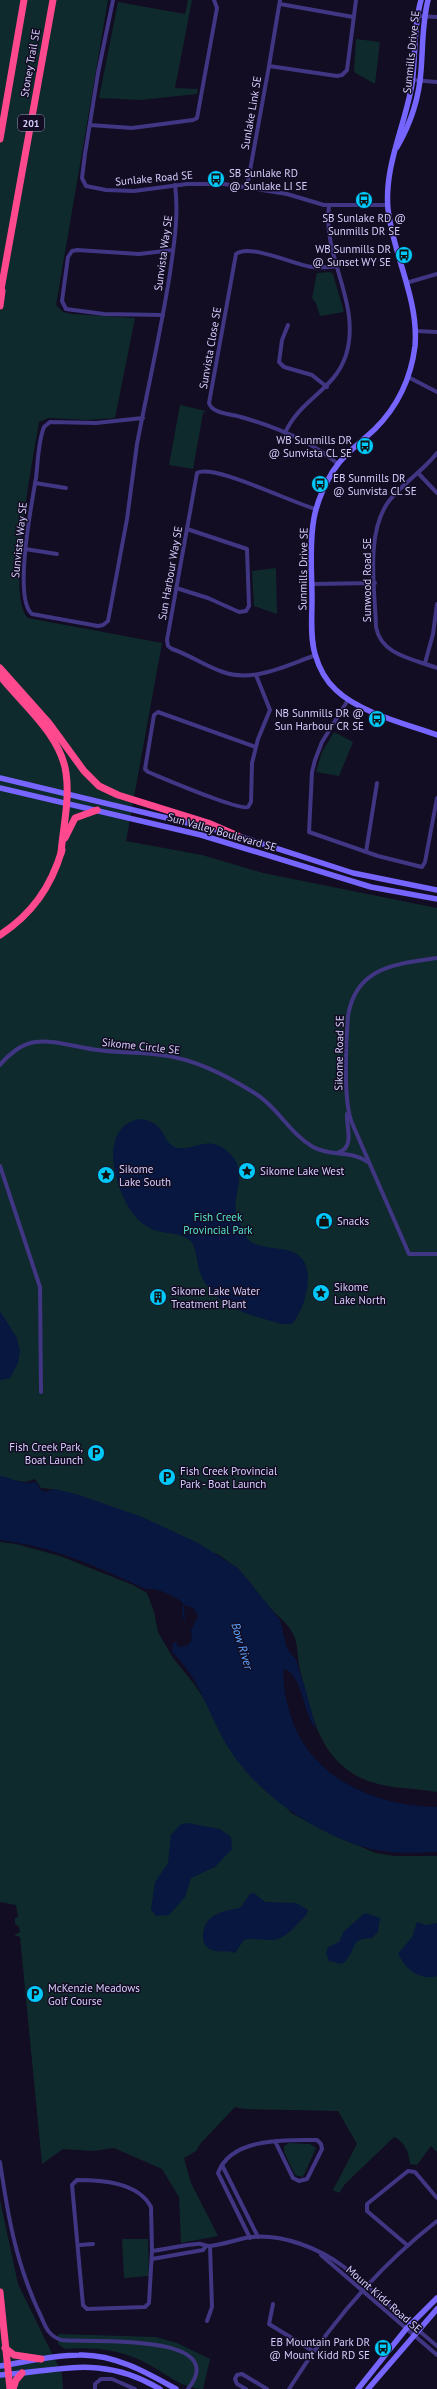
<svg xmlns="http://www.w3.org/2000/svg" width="437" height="2389" font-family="'PT Sans',sans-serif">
  <rect width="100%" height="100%" fill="#120d22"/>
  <!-- green -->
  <g fill="#0f2a2c">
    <path d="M0,0H108L56,305L63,312L72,314L135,318L115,418L87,420L48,418L39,422C34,455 5,597 28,618L162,643L126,841L202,855L263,873L437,908V1792C414,1788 390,1789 368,1781C318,1761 313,1716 300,1670C297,1659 299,1645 293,1634C288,1623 277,1616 269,1607C251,1585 245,1572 219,1555L51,1489L41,1488L35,1479L26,1482L0,1478Z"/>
    <path d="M188,0H192L175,88L198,89L197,94L140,100L99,98L118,2L185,14Z"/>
    <path d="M356,39L380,42L375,84L354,72Z"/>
    <path d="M330,272L333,274L344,312L320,316L316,303L312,298L317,273Z"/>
    <path d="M180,405L206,411L203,413L193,469L169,465Z"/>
    <path d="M276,568L277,614L254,606L252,571Z"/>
    <path d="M334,732L353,742L339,776L316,772L322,752Z"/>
    <path d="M0,1542L16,1544L60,1556L133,1585L147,1593L154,1612L158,1632L173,1658L194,1684L228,1735L291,1813L335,1836L376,1853L394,1856H437V2152L431,2146L417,2165L410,2164C409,2152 405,2142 394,2137L345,2184L339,2193L333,2190L357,2144L338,2111L244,2109L235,2107L200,2144L196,2151L184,2158L191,2183L218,2236L181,2243L179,2197L162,2169L114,2148L93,2151L63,2149L42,2164L20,1937L14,1935L20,1932L19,1927L15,1924V1918L18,1917L16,1905L0,1902Z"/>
    <path d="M289,2143L310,2144L316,2148L303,2177L295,2175L284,2152V2146Z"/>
    <path d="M0,2200L18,2284L62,2374L63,2389H0Z"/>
    <path d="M122,2239H148L149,2276L124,2278Z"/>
    <path d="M58,2334L156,2337L177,2343L210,2359L203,2389C182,2389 164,2372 146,2363C120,2349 93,2347 65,2349L58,2344Z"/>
  </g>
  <!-- water -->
  <g fill="#071740">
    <path d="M140,1119C167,1123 160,1138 174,1147C194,1153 205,1134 226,1150C255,1173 225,1199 240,1224C243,1230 245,1238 251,1242C263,1249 280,1247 293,1252C319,1263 306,1306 293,1323C283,1327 274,1321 264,1319C237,1312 207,1298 199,1269C196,1258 197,1249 190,1240C175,1229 161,1238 142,1223C117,1203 93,1127 140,1119Z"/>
    <path d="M0,1311L17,1338L20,1351L18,1363L10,1378L0,1380Z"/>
    <path d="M0,1476C13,1478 24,1486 36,1482L40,1489L45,1492L55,1489L79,1495L142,1517L198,1543L238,1568L280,1620L287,1649L296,1660L306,1691L316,1729C302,1713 305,1679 284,1668C282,1682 285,1696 289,1710C306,1776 373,1806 437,1807V1852C416,1853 392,1854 371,1849C316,1835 253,1792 225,1742C208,1712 198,1676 172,1652L173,1643L176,1642L178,1647L187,1646L192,1640L191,1630L198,1616L193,1608L186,1605L184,1607L185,1622L182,1615L183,1603C177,1597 161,1590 153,1589C149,1589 145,1589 141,1587C97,1566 50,1546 0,1540Z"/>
    <path d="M187,1823L220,1829L231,1837L232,1849L215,1867L191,1878L185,1897L169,1915L156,1916L151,1909L155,1882L168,1863L171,1835L181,1824Z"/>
    <path d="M254,1893L265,1902L296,1903L308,1910L307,1914C297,1923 288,1939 272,1940C263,1940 253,1938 244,1940L235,1953C226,1949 216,1954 208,1948C203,1944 203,1939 203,1934C205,1914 223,1911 240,1908L250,1894Z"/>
    <path d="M365,1913L380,1918L378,1932L372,1938C348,1938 357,1953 342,1964L329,1961L326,1953L328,1947L339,1942L344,1931Z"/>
    <path d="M417,1922L426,1925L437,1923V1976C419,1981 406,1969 398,1954L412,1937Z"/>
  </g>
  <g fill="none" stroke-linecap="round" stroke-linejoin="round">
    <!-- street -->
    <g stroke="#403683" stroke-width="4">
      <path d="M113,0L98,73L85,154L82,178L86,186L106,190L134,191L187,184H224L287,194L324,205H388"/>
      <path d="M280,0L269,66L337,76L342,75L347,70L356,0"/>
      <path d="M280,4L353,17"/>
      <path d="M417,16L437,17"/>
      <path d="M412,80L437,82"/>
      <path d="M90,125L132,128L193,120L197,118L217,8L214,0"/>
      <path d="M247,187L269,66"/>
      <path d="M337,266C328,267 320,268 312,267C295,265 249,243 236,254L209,403C212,414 232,414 241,417C276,427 311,441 338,464"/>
      <path d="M406,283L437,274"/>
      <path d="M163,315L104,314L66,309L62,301L68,257L72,251L77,250L139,254L173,250"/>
      <path d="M288,325L282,340L279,362L284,367L312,375L327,387"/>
      <path d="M415,331L437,332"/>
      <path d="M408,377L437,392"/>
      <path d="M143,418L96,423L50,422L44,427C38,442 38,462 36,478C32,502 13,598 32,614L98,626L103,625L108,621L127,519L137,444C148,387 161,331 170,273C174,244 179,215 175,185"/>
      <path d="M285,433C300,399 335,390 346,355C362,304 322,257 329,206"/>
      <path d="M437,453C423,471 403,483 389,501C365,533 375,589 376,627C381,655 413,659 437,668"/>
      <path d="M419,474L437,493"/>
      <path d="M35,483L66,488"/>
      <path d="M25,549L57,554"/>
      <path d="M312,584L375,583"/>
      <path d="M176,588L208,598L239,612L246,611L249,606L247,549L187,529"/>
      <path d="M316,655C287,665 253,683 223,672C205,666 190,655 172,649L168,646L167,640L197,473C213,463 294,504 316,509"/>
      <path d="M425,663L433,634L437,604"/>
      <path d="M348,700L322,742L315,760L312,772L309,832L378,856L422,867L425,862L437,798"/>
      <path d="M256,747L158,712L154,715L145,769L148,772C163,778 239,811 248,807L251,802L252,763L258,739L270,710L256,675"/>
      <path d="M366,852L377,783"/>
      <path d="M437,958C397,964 356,966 348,1016C346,1040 343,1102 352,1123L409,1254H437"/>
      <path d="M0,1065C8,1055 21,1044 35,1042C54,1039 78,1048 98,1050C119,1053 140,1052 161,1055C195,1059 225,1075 253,1092C277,1106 290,1134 313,1147C331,1157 351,1150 368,1162"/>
      <path d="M339,1152C355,1147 346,1126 347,1114"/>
      <path d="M0,1166L40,1287L41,1392"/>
      <path d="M0,2162C8,2216 15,2259 38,2310C45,2323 45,2334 61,2340C82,2343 234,2331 188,2389"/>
      <path d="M222,2165L258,2237"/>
      <path d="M77,2180C101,2180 138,2182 151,2207L152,2251L149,2303L145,2307L87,2309L83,2305L72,2185Z"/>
      <path d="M250,2238L218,2173C231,2137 287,2140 317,2140L321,2144L322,2149L307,2179L299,2181L293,2178L275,2141"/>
      <path d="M80,2245L93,2244"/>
      <path d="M407,2245L367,2211V2204L408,2171L415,2172L437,2198"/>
      <path d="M152,2251C167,2249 182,2245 197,2244C201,2243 205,2246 209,2246C223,2245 237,2239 251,2237C283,2234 319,2248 344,2267L437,2346"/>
      <path d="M321,2255L437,2355"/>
      <path d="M152,2259L203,2250L206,2246"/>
      <path d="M273,2304L269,2324L313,2351"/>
      <path d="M207,2321L212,2307L210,2246"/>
      <path d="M95,2389V2384L101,2379H112L135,2389"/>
      <path d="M246,2389L237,2384L235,2379L237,2375L242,2374L267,2389"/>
      <path d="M289,2389C329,2325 378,2267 437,2221"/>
    </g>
    <!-- secondary -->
    <g stroke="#7765ff" stroke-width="5.5">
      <path d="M421,0C413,28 416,56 412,84C405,126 384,166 388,209C393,255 419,299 415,346C411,378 397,407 375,429C360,443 344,454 333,471C324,486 317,502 314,518C309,545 312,573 312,599C312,617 310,637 315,654C319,668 326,681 336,690C360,713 406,724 437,735"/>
      <path d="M397,147C411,123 419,98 421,71C423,46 422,24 428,0"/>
      <path d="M0,778L221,831"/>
      <path d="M0,788L201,835L371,887L437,899"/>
      <path d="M235,835L353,873L437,890"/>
      <path d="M0,2366C26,2362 52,2355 79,2355C114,2354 146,2372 176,2389"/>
      <path d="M0,2375C62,2371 101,2354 160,2389"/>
      <path d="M358,2389L406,2329L437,2298"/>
      <path d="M368,2389L437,2309"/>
    </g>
    <!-- highway -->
    <g stroke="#ff498f" stroke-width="7">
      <path d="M0,139L24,0"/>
      <path d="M0,295L53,0"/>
      <path d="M0,306L2,291"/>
      <path d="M0,668L49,723L84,771L99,786L118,795L208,823L238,836"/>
      <path d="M0,676C23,705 61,735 66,773C70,799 63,828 61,853"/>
      <path d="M65,838L75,818L97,810"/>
      <path d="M0,935C32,914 51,887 62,850"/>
      <path d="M0,2292L10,2389"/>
      <path d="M5,2348L14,2355L41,2359"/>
      <path d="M13,2389L16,2380L22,2373"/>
    </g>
  </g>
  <!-- icons -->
  <defs>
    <g id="bus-disc" transform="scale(0.9)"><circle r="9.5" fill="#00c8f9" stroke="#120d22"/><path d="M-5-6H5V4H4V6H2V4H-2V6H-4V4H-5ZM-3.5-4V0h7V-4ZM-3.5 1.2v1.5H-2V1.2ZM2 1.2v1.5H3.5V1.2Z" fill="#111"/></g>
    <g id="sight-disc" transform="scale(0.9)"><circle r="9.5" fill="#00c8f9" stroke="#120d22"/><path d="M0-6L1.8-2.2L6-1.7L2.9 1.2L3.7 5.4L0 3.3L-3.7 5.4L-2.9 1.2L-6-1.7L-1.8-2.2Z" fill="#111"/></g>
    <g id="shop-disc" transform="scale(0.9)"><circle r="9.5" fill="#00c8f9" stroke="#120d22"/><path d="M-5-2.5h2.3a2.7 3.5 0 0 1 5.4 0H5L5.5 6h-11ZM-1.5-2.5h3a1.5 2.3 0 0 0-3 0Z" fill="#111"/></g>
    <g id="building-disc" transform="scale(0.9)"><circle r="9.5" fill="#00c8f9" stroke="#120d22"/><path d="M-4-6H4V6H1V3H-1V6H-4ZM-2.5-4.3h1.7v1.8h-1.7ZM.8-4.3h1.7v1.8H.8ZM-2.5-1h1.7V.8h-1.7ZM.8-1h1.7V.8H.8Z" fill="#111"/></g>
    <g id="parking-disc" transform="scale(0.9)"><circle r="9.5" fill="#00c8f9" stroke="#120d22"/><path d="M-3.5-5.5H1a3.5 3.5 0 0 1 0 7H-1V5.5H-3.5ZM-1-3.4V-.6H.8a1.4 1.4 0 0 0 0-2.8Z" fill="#111"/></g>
  </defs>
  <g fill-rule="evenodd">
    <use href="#bus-disc" x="216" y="179"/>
    <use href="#bus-disc" x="364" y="200"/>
    <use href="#bus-disc" x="404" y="255"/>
    <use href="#bus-disc" x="365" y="446"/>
    <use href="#bus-disc" x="320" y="484"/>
    <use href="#bus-disc" x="377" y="719"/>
    <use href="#sight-disc" x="247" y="1171"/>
    <use href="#sight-disc" x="106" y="1175"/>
    <use href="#shop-disc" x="324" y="1221"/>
    <use href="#sight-disc" x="321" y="1293"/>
    <use href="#building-disc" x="158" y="1297"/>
    <use href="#parking-disc" x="96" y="1453"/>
    <use href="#parking-disc" x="167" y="1477"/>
    <use href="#parking-disc" x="35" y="1994"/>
    <use href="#bus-disc" x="383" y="2348"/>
  </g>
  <g text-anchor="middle" stroke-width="3" stroke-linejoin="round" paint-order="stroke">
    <!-- shield labels -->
    <rect fill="#120d22" stroke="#9d94bd" stroke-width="1" x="18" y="115" width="26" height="16" rx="3"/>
    <g font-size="10" font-weight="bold" fill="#d8ceff">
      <text x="31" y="127">201</text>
    </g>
    <!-- street labels -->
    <g font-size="11" fill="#d8ceff" stroke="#120d22">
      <text transform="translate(411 52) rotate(-84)" y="4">Sunmills Drive SE</text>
      <text transform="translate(30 63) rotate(-80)" y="4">Stoney Trail SE</text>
      <text transform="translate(251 113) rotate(-80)" y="4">Sunlake Link SE</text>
      <text transform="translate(154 178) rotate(-5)" y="4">Sunlake Road SE</text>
      <text transform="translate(163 253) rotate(-82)" y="4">Sunvista Way SE</text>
      <text transform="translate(210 348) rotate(-80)" y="4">Sunvista Close SE</text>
      <text transform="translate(19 540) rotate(-84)" y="4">Sunvista Way SE</text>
      <text transform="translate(303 569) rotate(-89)" y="4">Sunmills Drive SE</text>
      <text transform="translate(170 573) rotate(-80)" y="4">Sun Harbour Way SE</text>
      <text transform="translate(367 580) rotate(-90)" y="4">Sunwood Road SE</text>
      <text transform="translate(222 832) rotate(16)" y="4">Sun Valley Boulevard SE</text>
      <text transform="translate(141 1046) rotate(6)" y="4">Sikome Circle SE</text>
      <text transform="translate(339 1053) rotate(-89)" y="4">Sikome Road SE</text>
      <text transform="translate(384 2299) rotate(41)" y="4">Mount Kidd Road SE</text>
    </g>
    <!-- poi labels -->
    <g font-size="11" fill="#d8ceff" stroke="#120d22" text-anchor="start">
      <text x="229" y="177">SB Sunlake RD<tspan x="229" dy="13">@ Sunlake LI SE</tspan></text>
      <text x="364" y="222" text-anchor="middle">SB Sunlake RD @<tspan x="364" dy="13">Sunmills DR SE</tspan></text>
      <text x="391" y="253" text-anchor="end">WB Sunmills DR<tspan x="391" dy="13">@ Sunset WY SE</tspan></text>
      <text x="352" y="444" text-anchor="end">WB Sunmills DR<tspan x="352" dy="13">@ Sunvista CL SE</tspan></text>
      <text x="333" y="482">EB Sunmills DR<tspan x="333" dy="13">@ Sunvista CL SE</tspan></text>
      <text x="364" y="717" text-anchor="end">NB Sunmills DR @<tspan x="364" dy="13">Sun Harbour CR SE</tspan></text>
      <text x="119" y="1173">Sikome<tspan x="119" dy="13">Lake South</tspan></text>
      <text x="260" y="1175">Sikome Lake West</text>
      <text x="337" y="1225">Snacks</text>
      <text x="334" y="1291">Sikome<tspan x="334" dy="13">Lake North</tspan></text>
      <text x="171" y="1295">Sikome Lake Water<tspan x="171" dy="13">Treatment Plant</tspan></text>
      <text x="83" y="1451" text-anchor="end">Fish Creek Park,<tspan x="83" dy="13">Boat Launch</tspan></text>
      <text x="180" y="1475">Fish Creek Provincial<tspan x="180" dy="13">Park - Boat Launch</tspan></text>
      <text x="48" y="1992">McKenzie Meadows<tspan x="48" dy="13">Golf Course</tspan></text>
      <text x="370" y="2346" text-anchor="end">EB Mountain Park DR<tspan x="370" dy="13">@ Mount Kidd RD SE</tspan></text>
    </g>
    <!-- park labels -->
    <g font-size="11" fill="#55e3cd" stroke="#120d22">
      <text x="218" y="1221">Fish Creek<tspan x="218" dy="13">Provincial Park</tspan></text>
    </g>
    <!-- water labels -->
    <g font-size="12" font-style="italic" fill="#5ca4ff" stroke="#120d22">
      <text transform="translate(242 1646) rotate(73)" y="4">Bow River</text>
    </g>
  </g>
</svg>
